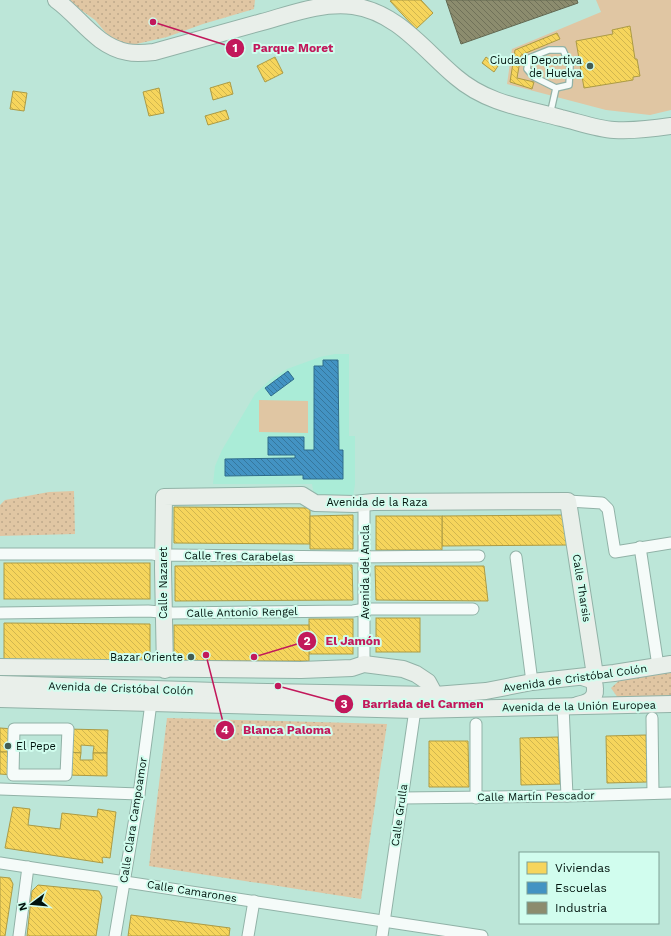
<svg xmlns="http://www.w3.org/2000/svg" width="671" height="936" font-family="'Work Sans',sans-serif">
  <defs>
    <pattern id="park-dots" width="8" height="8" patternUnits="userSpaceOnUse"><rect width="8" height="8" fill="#e0c6a3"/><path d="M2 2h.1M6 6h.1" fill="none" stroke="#bea98b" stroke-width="1.8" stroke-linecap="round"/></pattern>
    <pattern id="homes-back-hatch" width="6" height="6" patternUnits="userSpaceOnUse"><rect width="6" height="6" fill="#f6d55c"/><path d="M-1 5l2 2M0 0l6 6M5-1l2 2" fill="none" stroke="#d1b64f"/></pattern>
    <pattern id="schools-back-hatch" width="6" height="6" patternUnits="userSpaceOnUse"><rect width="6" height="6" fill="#4393c3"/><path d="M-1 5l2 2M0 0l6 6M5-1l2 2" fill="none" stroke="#36779d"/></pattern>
    <pattern id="industry-back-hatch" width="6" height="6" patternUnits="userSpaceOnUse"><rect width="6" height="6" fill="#8c8c6e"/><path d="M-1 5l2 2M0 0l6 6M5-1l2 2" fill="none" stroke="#707159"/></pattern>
  </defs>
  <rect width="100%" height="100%" fill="#bce6d8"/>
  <!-- built -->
  <path fill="#aaecd7" d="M335,354H349V436H355V484L353,497L314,495L312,484H213L215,466L222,450L255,394L271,379L287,369L320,357Z"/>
  <!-- park -->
  <g fill="url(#park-dots)">
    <path d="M67,0H255L254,9L203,24L167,37L132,45L117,42L106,33L95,20Z"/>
    <path d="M74,491L75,534L0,536V505L5,500L49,492Z"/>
    <path d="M671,671V698H618L611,688L622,678Z"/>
    <path d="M167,718L387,724L361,899L149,866Z"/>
  </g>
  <!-- pitch -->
  <g fill="#e0c6a3">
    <path d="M596,0H671V110L650,115L606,110L507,84L512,49L601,12Z"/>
    <path d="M259,400L308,401V433L259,432Z"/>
  </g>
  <!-- homes -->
  <g fill="url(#homes-back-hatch)" stroke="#ac9b44">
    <path d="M392,0H421L433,13L416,29L390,1Z"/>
    <path d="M630,26L635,59H637L640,76L633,77V80L584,88L576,41L613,34L612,30Z"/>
    <path d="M557,33L560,39L521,55L517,78L534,82L532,89L510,82L515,50Z"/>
    <path d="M275,57L283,73L265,82L257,66Z"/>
    <path d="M486,57L498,66L494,72L482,63Z"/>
    <path d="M230,82L233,94L213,100L210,88Z"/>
    <path d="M159,88L164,113L149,116L143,92Z"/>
    <path d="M13,91L27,93L24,111L10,109Z"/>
    <path d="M226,110L229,119L208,125L205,116Z"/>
    <path d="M174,507L310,508V544L174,543Z"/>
    <path d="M353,515V549H310V516Z"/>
    <path d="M565,515L569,545L442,546V516Z"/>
    <rect x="376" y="516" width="66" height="34"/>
    <rect x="4" y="563" width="146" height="36"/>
    <path d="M352,565L353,600L175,601V566Z"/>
    <path d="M375,566H484L488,601L376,600Z"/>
    <rect x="376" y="618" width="44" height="34"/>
    <rect x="309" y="619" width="44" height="35"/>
    <path d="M4,623L150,624V660H4Z"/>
    <rect x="174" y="625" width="135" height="36"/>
    <path d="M0,728L14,729V752H0Z"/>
    <path d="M68,729L108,730L107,753H93L94,746L81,745V753L67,752Z"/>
    <path d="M646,735L647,782L607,783L606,736Z"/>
    <path d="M558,737L560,784L521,785L520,738Z"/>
    <path d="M429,741H468L469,787H429Z"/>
    <path d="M0,752H14L13,775L0,774Z"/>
    <path d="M67,752L81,753L80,760H93V753H107V776L66,775Z"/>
    <path d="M13,807L30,809L28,825L60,829L62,813L97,817L98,809L116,812L110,858L103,857L102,859L103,863L5,848Z"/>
    <path d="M0,877L10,878L13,884L5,936H0Z"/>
    <path d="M38,885L99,891L102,897L96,936H27L32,891Z"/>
    <path d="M131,915L230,928L229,936H128Z"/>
  </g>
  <!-- schools -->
  <g fill="url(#schools-back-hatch)" stroke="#2f6d8c">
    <path d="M323,360H338L339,450H343V479H303V475L225,476V459L295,458V455H268V437H304V450H314V366H323Z"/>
    <path d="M288,371L294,379L271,396L265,388Z"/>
  </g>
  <!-- industry -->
  <path fill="url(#industry-back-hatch)" stroke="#626851" d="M446,0H577L578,3L461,44Z"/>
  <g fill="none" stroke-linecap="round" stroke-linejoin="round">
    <!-- lane casing -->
    <g stroke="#91b2a7" stroke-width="8">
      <path id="lane" d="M550,115L556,88L534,77L527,69L529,58L549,50H563L570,66L569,85L556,88"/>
    </g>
    <!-- street casing -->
    <g stroke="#91b2a7" stroke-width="13">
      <g id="street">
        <path d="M568,501L602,503L608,509L615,552L671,543"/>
        <path d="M640,547L658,666"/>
        <path d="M0,554H153L163,556L173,555L350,557L479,556"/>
        <path d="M516,557L532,682"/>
        <path d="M0,613L148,611L173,613L353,611L365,609H473"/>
        <path d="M364,664V503"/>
        <path d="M563,706L567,796"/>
        <path d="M652,718L653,793"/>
        <path d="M476,724V798"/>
        <path d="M14,729H68L66,775H13Z"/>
        <path d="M0,789L139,794"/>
        <path d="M402,798L567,796L671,793"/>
        <path d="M0,863L482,936"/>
        <path d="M19,936L28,867"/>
        <path d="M115,936L139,794L151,703"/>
        <path d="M248,936L254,901"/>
        <path d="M382,936L416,703"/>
      </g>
    </g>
    <!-- secondary casing -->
    <g stroke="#91b2a7" stroke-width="18">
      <g id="secondary">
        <path d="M56,0C80,17 96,46 127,52C136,54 145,53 154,52C190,42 226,32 262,22C291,14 322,2 353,6C397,12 424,50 456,77C486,103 523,108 561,118C578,122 597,129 614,130C633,131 652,129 671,126"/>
        <path d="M0,667L301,670L352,668L364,664L403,669L416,674L428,682L435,695"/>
        <path d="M165,670L163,568L164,497L302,495L315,503L354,504L373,502L568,501L595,675"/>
        <path d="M0,684L216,691L435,695L486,691L532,682L614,673L671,664"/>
        <path d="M0,699L415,710L671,704"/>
        <path d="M577,705C586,703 596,700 595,689C595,686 594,682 591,680C589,679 585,678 582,677"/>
      </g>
    </g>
    <!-- lane -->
    <use href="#lane" stroke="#f5fbf9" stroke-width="5.5"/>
    <!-- street -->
    <use href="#street" stroke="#f5fbf9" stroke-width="11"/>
    <!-- secondary -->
    <use href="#secondary" stroke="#e9efea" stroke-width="16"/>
  </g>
  <!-- markers -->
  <g fill="#425d54" stroke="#d1fdee" stroke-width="1.5">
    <circle cx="590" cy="66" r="4"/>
    <circle cx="191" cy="657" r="4"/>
    <circle cx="8" cy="746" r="4"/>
  </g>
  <g text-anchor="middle" stroke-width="4" stroke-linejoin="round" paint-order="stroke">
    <!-- poi labels -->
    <g font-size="11" fill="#00130d" stroke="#d1fdee" text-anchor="end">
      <text x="582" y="64">Ciudad Deportiva<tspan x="582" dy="13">de Huelva</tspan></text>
      <text x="183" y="661">Bazar Oriente</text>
      <text x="16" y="750" text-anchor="start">El Pepe</text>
    </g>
    <!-- street labels -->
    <g font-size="11" fill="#00130d" stroke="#d1fdee">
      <text x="377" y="506">Avenida de la Raza</text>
      <text transform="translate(239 556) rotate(1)" y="4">Calle Tres Carabelas</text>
      <text transform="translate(365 572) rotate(-90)" y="4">Avenida del Ancla</text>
      <text transform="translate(163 583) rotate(-90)" y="4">Calle Nazaret</text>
      <text transform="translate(582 588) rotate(81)" y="4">Calle Tharsis</text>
      <text transform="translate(242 612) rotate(-1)" y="4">Calle Antonio Rengel</text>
      <text transform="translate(575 678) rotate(-8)" y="4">Avenida de Cristóbal Colón</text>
      <text transform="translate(121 688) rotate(2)" y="4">Avenida de Cristóbal Colón</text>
      <text transform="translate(579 706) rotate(-1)" y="4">Avenida de la Unión Europea</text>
      <text transform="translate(536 796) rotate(-1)" y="4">Calle Martín Pescador</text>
      <text transform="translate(399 815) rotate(-82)" y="4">Calle Grulla</text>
      <text transform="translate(133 820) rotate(-81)" y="4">Calle Clara Campoamor</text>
      <text transform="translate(192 891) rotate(9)" y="4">Calle Camarones</text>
    </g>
  </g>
  <!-- callouts -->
  <path fill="none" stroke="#c2185b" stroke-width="1.5" d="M153 22L235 48M254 657L307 641M278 686L344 704M206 655L225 730"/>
  <g fill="#c2185b" stroke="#d1fdee" stroke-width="1.5">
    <circle cx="153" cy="22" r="4"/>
    <circle cx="254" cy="657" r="4"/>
    <circle cx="278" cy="686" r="4"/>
    <circle cx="206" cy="655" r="4"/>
    <circle cx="235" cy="48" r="10"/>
    <circle cx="307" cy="641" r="10"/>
    <circle cx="344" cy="704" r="10"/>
    <circle cx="225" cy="730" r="10"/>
  </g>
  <g font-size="12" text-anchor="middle" font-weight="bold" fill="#fff">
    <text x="235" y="52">1</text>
    <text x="307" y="645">2</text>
    <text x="344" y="708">3</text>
    <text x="225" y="734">4</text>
  </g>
  <g font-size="12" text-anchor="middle" font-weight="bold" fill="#c2185b" stroke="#d1fdee" stroke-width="4" stroke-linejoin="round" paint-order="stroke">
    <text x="293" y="52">Parque Moret</text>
    <text x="353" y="645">El Jamón</text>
    <text x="423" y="708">Barriada del Carmen</text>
    <text x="287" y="734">Blanca Paloma</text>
  </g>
  <!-- legend -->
  <rect x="519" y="852" width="140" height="72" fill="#d1fdee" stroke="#7d9f94"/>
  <rect x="527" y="862" width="20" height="12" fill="#f6d55c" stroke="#7d9f94"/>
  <text x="555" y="872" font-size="12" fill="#00130d">Viviendas</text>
  <rect x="527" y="882" width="20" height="12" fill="#4393c3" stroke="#7d9f94"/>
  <text x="555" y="892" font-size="12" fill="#00130d">Escuelas</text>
  <rect x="527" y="902" width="20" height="12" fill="#8c8c6e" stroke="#7d9f94"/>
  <text x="555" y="912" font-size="12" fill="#00130d">Industria</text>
  <!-- north arrow -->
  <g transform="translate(32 904) rotate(254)" stroke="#d1fdee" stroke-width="3" paint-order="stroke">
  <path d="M0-3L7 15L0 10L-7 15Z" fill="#00130d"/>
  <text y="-6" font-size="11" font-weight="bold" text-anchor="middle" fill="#00130d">N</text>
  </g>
</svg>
